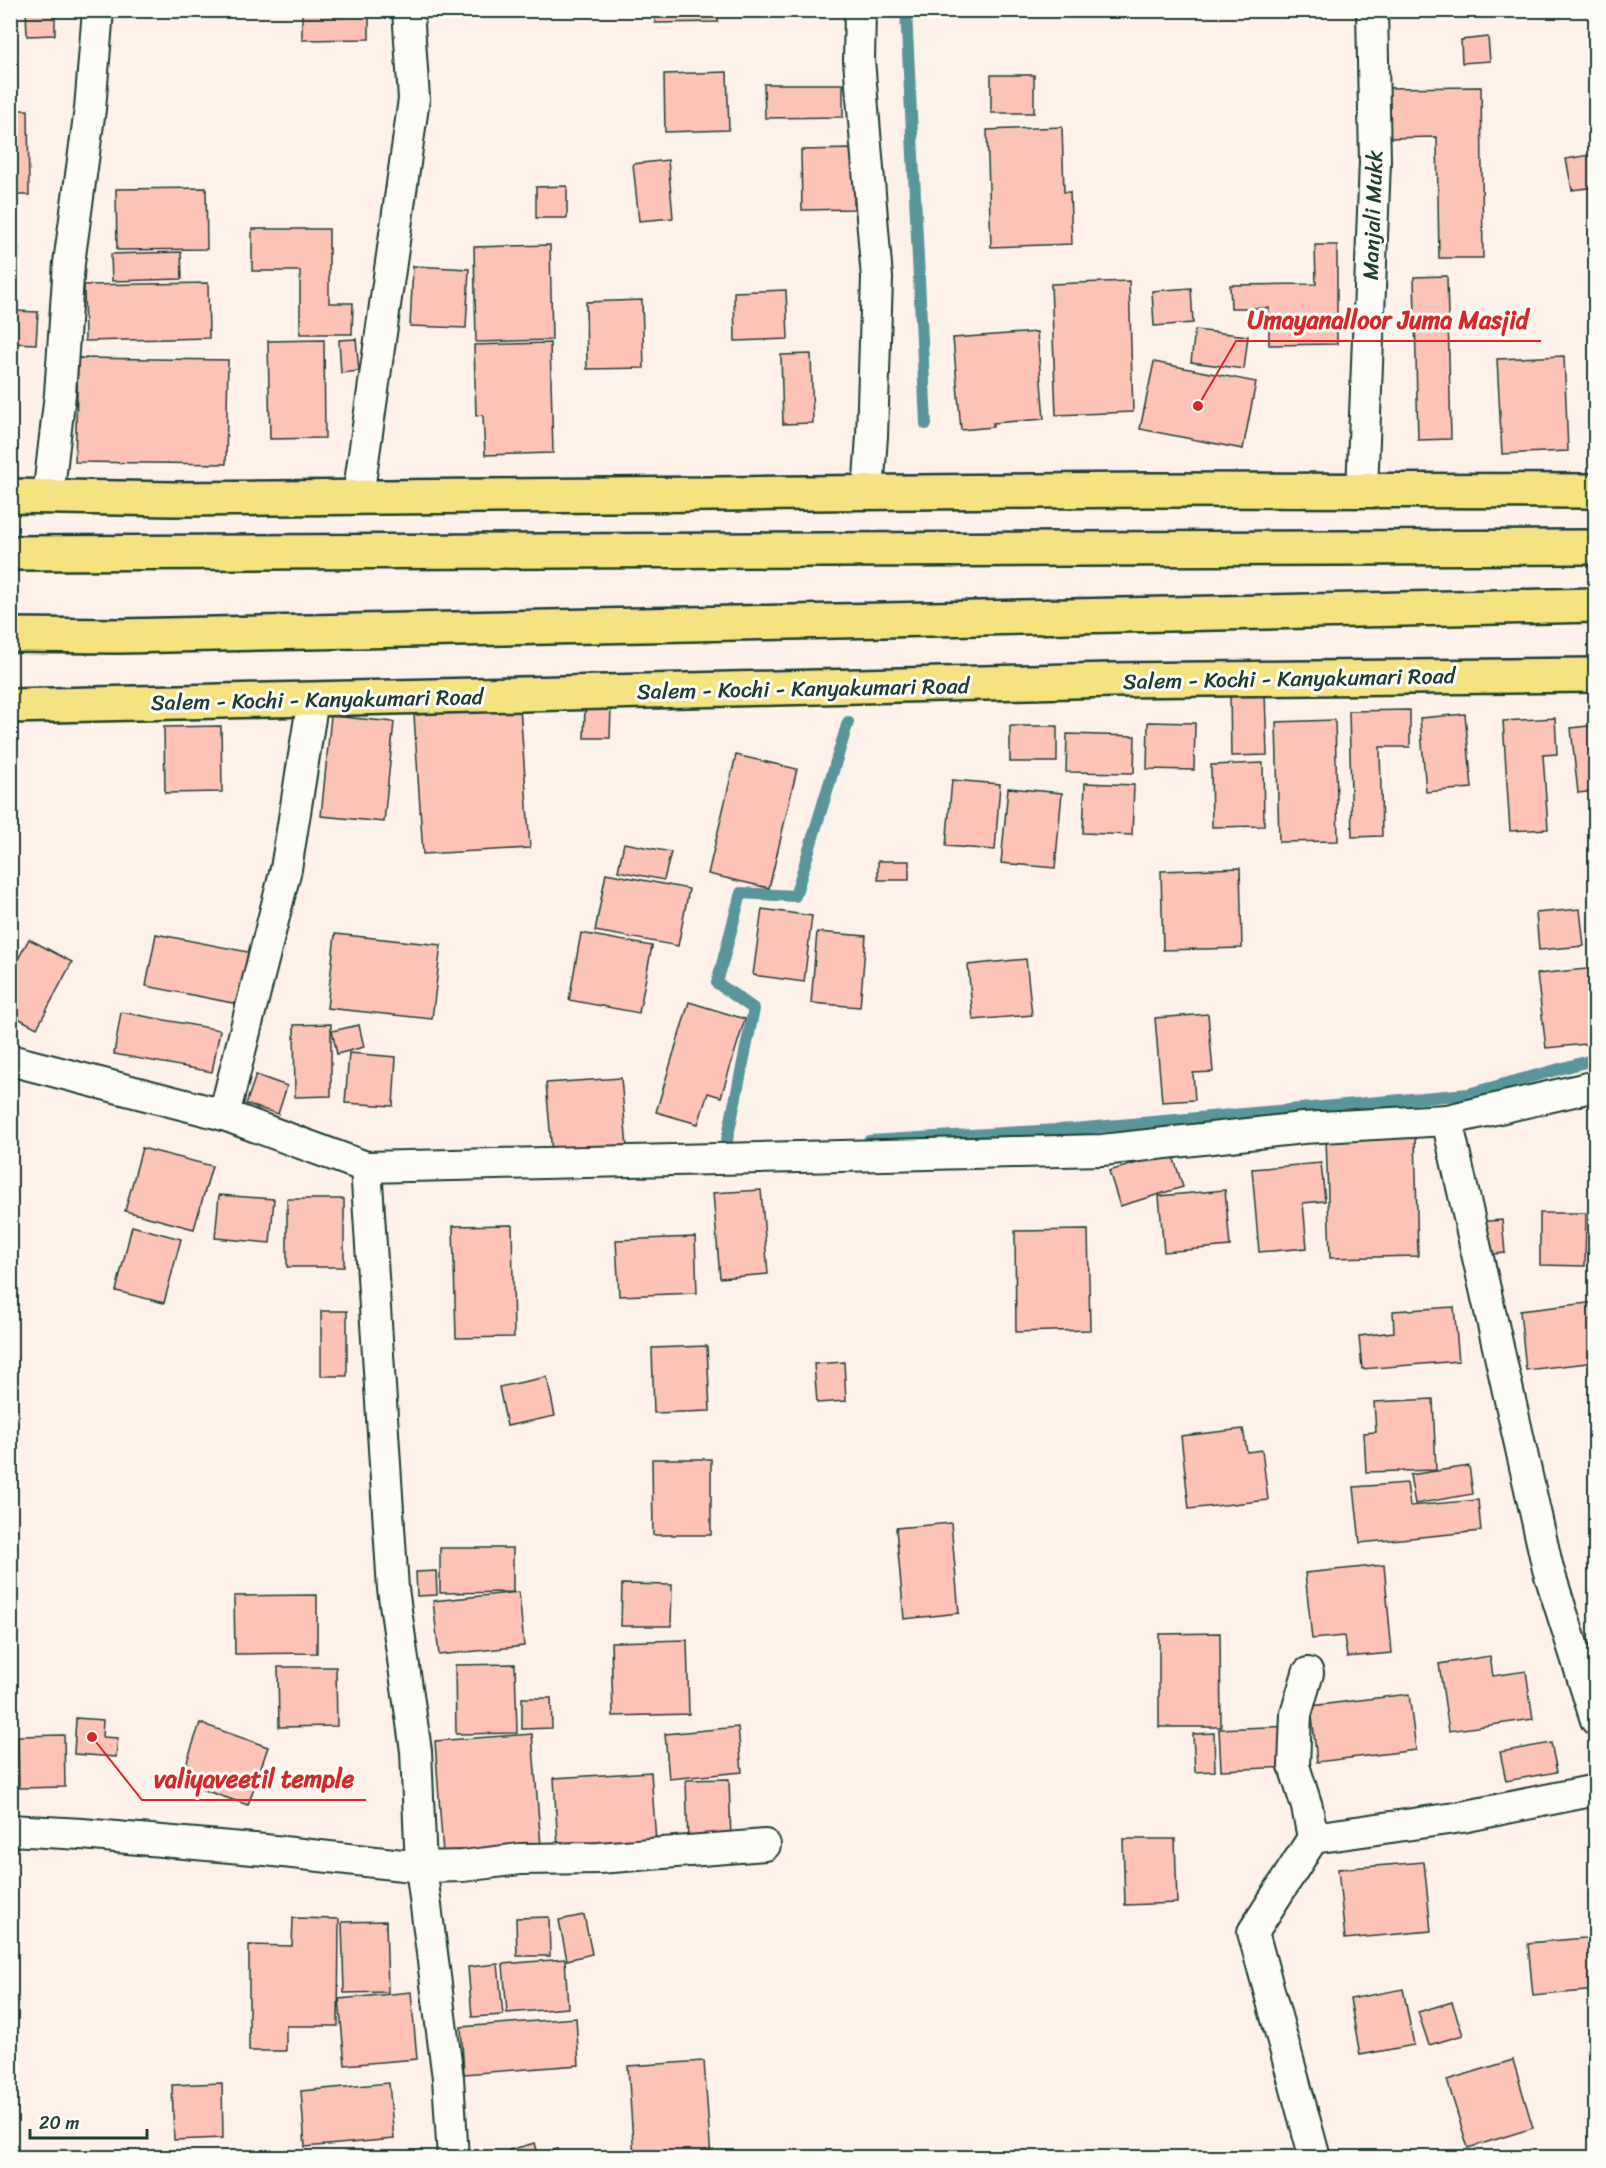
<svg xmlns="http://www.w3.org/2000/svg" width="1606" height="2168" font-family="Sriracha,sans-serif">
  <rect width="100%" height="100%" fill="#fdf1ea"/>
  <filter id="ink" filterUnits="userSpaceOnUse"><feTurbulence type="fractalNoise" baseFrequency=".0167" numOctaves="2"/><feDisplacementMap in="SourceGraphic" scale="12" xChannelSelector="R" yChannelSelector="G"/><feConvolveMatrix kernelMatrix="1 2 1 2 8 2 1 2 1" color-interpolation-filters="sRGB"/></filter>
  <g filter="url(#ink)">
    <g fill="none" stroke-linecap="round" stroke-linejoin="round">
      <!-- stream -->
      <g stroke="#5a959b" stroke-width="12">
        <path d="M906,10L926,424"/>
        <path d="M869,1141L1074,1129L1468,1094L1596,1059"/>
        <path d="M735,1149L725,1150L754,1009L717,983L741,893L795,896L848,722"/>
      </g>
    </g>
    <!-- building -->
    <g fill="#fdc3b6" stroke="#1f3d34" stroke-width="1.5">
      <path d="M10,10H18L12,35L10,34Z"/>
      <path d="M26,10H55V35L27,36Z"/>
      <path d="M302,10H369V39L302,40Z"/>
      <path d="M655,10H718V22L655,23Z"/>
      <path d="M1488,37L1490,61L1462,63L1461,40Z"/>
      <path d="M727,72L729,130L665,132L664,74Z"/>
      <rect x="991" y="75" width="43" height="38"/>
      <path d="M764,84H843V117L765,118Z"/>
      <path d="M1481,87L1483,258H1439L1437,137L1384,138L1383,88Z"/>
      <path d="M10,110H28L29,195H10Z"/>
      <path d="M1062,127L1064,192H1070L1072,244L991,247L987,130Z"/>
      <path d="M854,149V209L802,210L801,150Z"/>
      <path d="M1596,154V187L1572,190L1566,159Z"/>
      <path d="M668,160L673,218L639,221L633,164Z"/>
      <path d="M567,186V218H536V187Z"/>
      <path d="M206,188L207,249L117,250L116,189Z"/>
      <path d="M252,229H329V303H353L352,334H300V271H252Z"/>
      <path d="M550,245L552,340L476,342L474,247Z"/>
      <path d="M1315,245H1337V344L1269,345V308H1231L1230,285L1316,284Z"/>
      <path d="M10,248H19L15,311L38,312L36,344L10,343Z"/>
      <path d="M181,252L182,279L112,281L111,254Z"/>
      <path d="M413,266L469,269L466,328L410,326Z"/>
      <path d="M1596,272V345H1595L1589,273Z"/>
      <path d="M1447,276L1451,439L1418,440L1414,277Z"/>
      <path d="M1129,281L1133,412L1056,415L1051,284Z"/>
      <path d="M208,283L209,338L85,341L84,285Z"/>
      <path d="M1191,288L1193,323L1154,326L1152,291Z"/>
      <path d="M786,290L788,339L735,341L734,292Z"/>
      <path d="M642,300L644,368L587,369L586,302Z"/>
      <path d="M1195,330L1248,336L1244,369L1191,362Z"/>
      <path d="M1037,332L1044,419L993,423V427L961,430L953,338Z"/>
      <path d="M356,339L359,371L341,373L339,340Z"/>
      <path d="M324,340L325,438L270,439L268,341Z"/>
      <path d="M550,343L553,453L485,455L483,415L476,416L474,345Z"/>
      <path d="M811,354L813,423L783,424L781,355Z"/>
      <path d="M1564,356L1568,451L1502,454L1497,359Z"/>
      <path d="M78,358L228,360L226,464L75,462Z"/>
      <path d="M1154,362L1256,382L1243,449L1140,429Z"/>
      <path d="M1265,692L1267,755L1231,756L1230,693Z"/>
      <path d="M520,707L530,848L423,854L414,715Z"/>
      <path d="M585,707L611,708L610,738H584Z"/>
      <path d="M1410,710V747H1380L1382,836L1352,837L1349,711Z"/>
      <path d="M1465,714L1472,788L1426,792L1420,718Z"/>
      <path d="M331,716L394,722L384,822L321,816Z"/>
      <path d="M1555,718L1557,754L1543,755L1548,829L1510,831L1503,721Z"/>
      <path d="M1335,720L1338,841L1279,842L1276,722Z"/>
      <path d="M1148,722L1195,723L1194,770L1147,769Z"/>
      <path d="M1596,725V791L1578,793L1571,728Z"/>
      <path d="M221,726L222,792L165,793L164,727Z"/>
      <rect x="1010" y="726" width="47" height="36"/>
      <path d="M1067,734L1135,736L1134,773L1066,772Z"/>
      <path d="M736,755L797,769L769,888L708,874Z"/>
      <path d="M1263,763L1264,826L1212,827L1211,765Z"/>
      <path d="M952,780L1000,784L995,850L946,846Z"/>
      <path d="M1085,783L1134,785L1132,835L1083,833Z"/>
      <path d="M1008,788L1062,793L1055,868L1001,863Z"/>
      <path d="M624,843L671,852L664,880L618,871Z"/>
      <rect x="878" y="861" width="31" height="19"/>
      <path d="M1240,868L1242,948L1163,950L1161,871Z"/>
      <path d="M606,873L689,889L678,946L595,931Z"/>
      <path d="M762,909L812,916L804,982L753,975Z"/>
      <path d="M1580,909L1584,946L1539,950L1536,913Z"/>
      <path d="M817,932L866,936L860,1007L811,1003Z"/>
      <path d="M581,933L652,946L639,1013L569,1000Z"/>
      <path d="M156,934L248,952L238,1004L146,986Z"/>
      <path d="M335,934L441,945L432,1019L327,1008Z"/>
      <path d="M29,939L72,962L37,1028L10,1014V974Z"/>
      <path d="M1026,959L1032,1015L973,1020L968,965Z"/>
      <path d="M1596,968V1043L1546,1048L1537,974Z"/>
      <path d="M689,1002L745,1019L721,1097L708,1093L698,1124L656,1112Z"/>
      <path d="M121,1012L220,1030L212,1072L114,1054Z"/>
      <path d="M1208,1014L1213,1072L1193,1073L1195,1100L1162,1102L1155,1018Z"/>
      <path d="M331,1024V1096L295,1097L294,1025Z"/>
      <path d="M359,1025L364,1047L337,1054L332,1031Z"/>
      <path d="M349,1053L396,1057L393,1106L345,1103Z"/>
      <path d="M256,1075L287,1086L278,1114L246,1104Z"/>
      <path d="M621,1078L627,1148L552,1154L546,1083Z"/>
      <path d="M1415,1135L1418,1256L1330,1258L1326,1138Z"/>
      <path d="M142,1148L212,1166L194,1229L125,1211Z"/>
      <path d="M1172,1153L1183,1187L1120,1206L1109,1171Z"/>
      <path d="M1321,1163L1325,1201L1303,1203L1307,1248L1259,1252L1252,1169Z"/>
      <path d="M761,1190L768,1274L720,1278L713,1193Z"/>
      <path d="M1225,1190L1230,1246L1164,1252L1159,1196Z"/>
      <path d="M219,1195L274,1199L270,1243L215,1238Z"/>
      <rect x="287" y="1199" width="57" height="68"/>
      <path d="M1540,1213H1586L1585,1266L1540,1265Z"/>
      <path d="M1502,1220L1505,1253L1479,1255L1476,1222Z"/>
      <path d="M512,1225L514,1337L456,1338L453,1226Z"/>
      <path d="M132,1226L181,1239L164,1303L116,1291Z"/>
      <path d="M1088,1230L1090,1330L1016,1332L1015,1231Z"/>
      <path d="M695,1237L697,1293L619,1296L616,1240Z"/>
      <path d="M1596,1302V1362L1526,1370L1520,1311Z"/>
      <path d="M1454,1307L1459,1361L1362,1369L1359,1336L1394,1332L1393,1311Z"/>
      <rect x="321" y="1311" width="26" height="65"/>
      <path d="M707,1346L710,1411L654,1413L652,1348Z"/>
      <path d="M844,1362L846,1401L817,1403L814,1364Z"/>
      <path d="M547,1377L555,1416L507,1426L499,1387Z"/>
      <path d="M1433,1399L1436,1470L1366,1472L1364,1433L1376,1432L1374,1402Z"/>
      <path d="M1243,1429L1247,1452L1262,1450L1268,1500L1189,1509L1181,1436Z"/>
      <path d="M652,1459H711V1535H653Z"/>
      <path d="M1469,1466L1473,1494L1415,1504L1410,1475Z"/>
      <path d="M1407,1483L1410,1506L1478,1500L1481,1531L1360,1543L1354,1487Z"/>
      <path d="M951,1523L959,1613L904,1619L896,1528Z"/>
      <path d="M440,1548H513V1592L440,1593Z"/>
      <path d="M1384,1565L1392,1653L1347,1657L1344,1636L1312,1639L1305,1573Z"/>
      <path d="M436,1571L437,1595L417,1596L416,1572Z"/>
      <path d="M622,1584L672,1585L671,1626H621Z"/>
      <path d="M519,1592L524,1646L439,1655L433,1601Z"/>
      <path d="M317,1595V1653L235,1654L234,1596Z"/>
      <path d="M1220,1633L1221,1727H1159V1634Z"/>
      <path d="M687,1640L689,1714L613,1716L611,1642Z"/>
      <path d="M1490,1656L1493,1676L1526,1671L1533,1719L1449,1731L1439,1664Z"/>
      <path d="M515,1664L517,1733L456,1734L455,1665Z"/>
      <path d="M278,1667H336L337,1726L279,1727Z"/>
      <path d="M1409,1694L1416,1750L1317,1762L1311,1706Z"/>
      <path d="M522,1698H551L552,1728L522,1729Z"/>
      <path d="M76,1718L103,1720L102,1737L118,1738L116,1757L74,1754Z"/>
      <path d="M200,1723L268,1747L248,1805L180,1782Z"/>
      <path d="M1292,1726L1294,1767L1221,1770L1219,1729Z"/>
      <path d="M738,1727L742,1772L669,1779L665,1734Z"/>
      <path d="M1214,1733L1215,1771L1195,1772L1193,1734Z"/>
      <path d="M532,1734L541,1846L443,1854L435,1741Z"/>
      <path d="M64,1735L65,1787L19,1788L18,1736Z"/>
      <path d="M1551,1743L1557,1772L1506,1781L1500,1752Z"/>
      <path d="M651,1772L656,1842L558,1848L554,1778Z"/>
      <path d="M729,1779L731,1842L688,1844L686,1780Z"/>
      <path d="M1123,1839H1175L1177,1903L1125,1905Z"/>
      <path d="M1424,1862L1431,1931L1345,1939L1338,1869Z"/>
      <path d="M584,1915L592,1954L567,1960L559,1920Z"/>
      <path d="M549,1917L550,1956H517L516,1918Z"/>
      <path d="M293,1918L339,1919L338,2026H286V2051H249V1945L292,1946Z"/>
      <path d="M386,1921L388,1992L344,1993L342,1922Z"/>
      <path d="M1596,1937V1990L1533,1996L1528,1943Z"/>
      <path d="M565,1959L568,2008L507,2013L503,1964Z"/>
      <path d="M498,1964L503,2015L472,2017L468,1967Z"/>
      <path d="M1403,1989L1414,2045L1360,2055L1350,1999Z"/>
      <path d="M411,1992L417,2059L345,2065L339,1999Z"/>
      <path d="M1452,2002L1463,2035L1429,2045L1418,2012Z"/>
      <path d="M576,2018L579,2065L464,2074L461,2027Z"/>
      <path d="M1513,2060L1533,2128L1468,2148L1447,2080Z"/>
      <path d="M704,2061L711,2158H634L628,2066Z"/>
      <path d="M222,2083L223,2138L174,2140L172,2085Z"/>
      <path d="M389,2083L394,2139L305,2147L301,2091Z"/>
      <path d="M535,2143L538,2154L558,2149L560,2158H511L509,2150Z"/>
      <path d="M367,2152V2158H307Z"/>
    </g>
    <g fill="none" stroke-linecap="round" stroke-linejoin="round">
      <!-- street casing -->
      <g stroke="#1f3d34" stroke-width="34">
        <g id="street">
          <path d="M860,10L859,60L877,278L872,436L868,493"/>
          <path d="M1362,491L1375,161L1372,10"/>
          <path d="M48,497L60,394L69,263L90,109L98,10"/>
          <path d="M358,497L414,99L408,10"/>
          <path d="M10,1060L224,1115L366,1167L1102,1150L1303,1128L1447,1120L1596,1086"/>
          <path d="M224,1115L286,869L313,699"/>
          <path d="M1447,1120L1548,1569L1596,1720"/>
          <path d="M366,1167L393,1589L416,1751L421,1867L448,2078L453,2158"/>
          <path d="M1308,1673L1296,1714L1294,1766L1307,1807L1313,1838L1462,1817L1596,1790"/>
          <path d="M10,1830L82,1834L265,1850L421,1867L463,1866L520,1859L599,1858L765,1845"/>
          <path d="M1313,1838L1253,1932L1315,2158"/>
        </g>
      </g>
      <!-- highway casing -->
      <g stroke="#1f3d34" stroke-width="38">
        <g id="highway">
          <path d="M10,496L173,499L1144,490L1596,491"/>
          <path d="M10,553L1596,547"/>
          <path d="M10,635L120,636L1596,605"/>
          <path d="M10,706L1112,680L1596,675"/>
        </g>
      </g>
      <!-- street -->
      <use href="#street" stroke="#fdfcf7" stroke-width="30"/>
      <!-- highway -->
      <use href="#highway" stroke="#f5e381" stroke-width="33"/>
    </g>
  </g>
  <g text-anchor="middle" stroke-width="6" stroke-linejoin="round" paint-order="stroke">
    <!-- street labels -->
    <g font-size="22" fill="#1f3d34" stroke="#fdfcf7">
      <text transform="translate(1372 215) rotate(-88)" y="8">Manjali Mukk</text>
      <text transform="translate(1289 678) rotate(-1)" y="8">Salem - Kochi - Kanyakumari Road</text>
      <text transform="translate(803 688) rotate(-1)" y="8">Salem - Kochi - Kanyakumari Road</text>
      <text transform="translate(317 699) rotate(-1)" y="8">Salem - Kochi - Kanyakumari Road</text>
    </g>
  </g>
  <!-- callouts -->
  <path fill="none" stroke="#d62828" stroke-width="2" d="M1198 406L1236 341H1541M92 1737L142 1800H366"/>
  <g fill="#d62828" stroke="#fdfcf7" stroke-width="2">
    <circle cx="1198" cy="406" r="6"/>
    <circle cx="92" cy="1737" r="6"/>
  </g>
  <g font-size="24" text-anchor="middle" font-weight="bold" fill="#d62828" stroke="#fdfcf7" stroke-width="6" stroke-linejoin="round" paint-order="stroke">
    <text x="1388" y="328">Umayanalloor Juma Masjid</text>
    <text x="254" y="1787">valiyaveetil temple</text>
  </g>
  <!-- margin -->
  <rect width="1606" height="2168" fill="none" stroke="#fdfcf7" stroke-width="36"/>
  <rect x="18" y="18" width="1570" height="2132" fill="none" stroke="#1f3d34" stroke-width="2" filter="url(#ink)"/>
  <!-- scale -->
  <path d="M30 2129v9h117v-9" fill="none" stroke="#1f3d34" stroke-width="3"/>
  <text x="39" y="2129" font-size="18" fill="#1f3d34" stroke="#fdfcf7" stroke-width="4.5" paint-order="stroke">20 m</text>
</svg>
